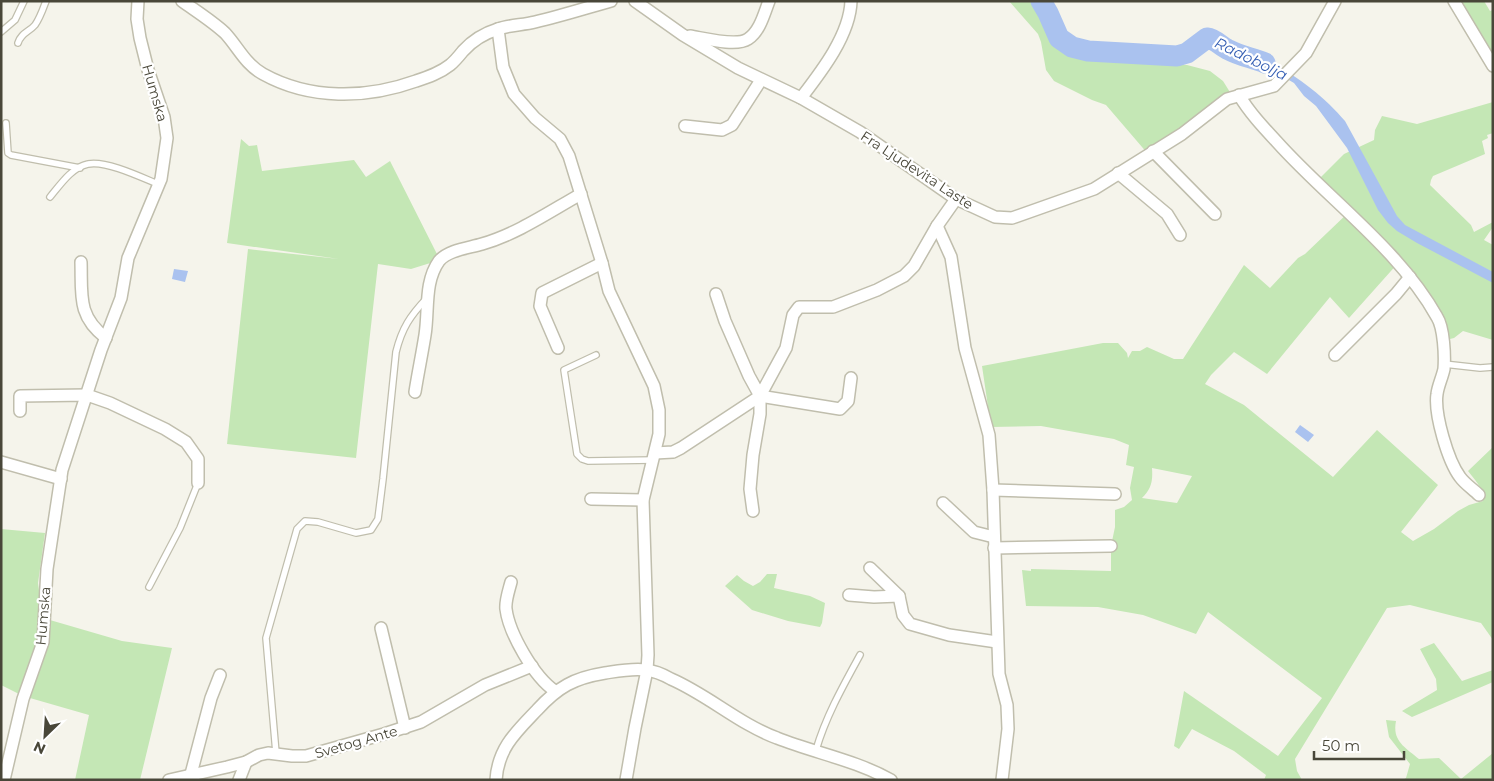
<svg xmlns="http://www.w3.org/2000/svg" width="1494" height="781" font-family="Montserrat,sans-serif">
  <rect width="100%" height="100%" fill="#f5f4eb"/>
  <!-- green -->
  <g fill="#c4e7b5" fill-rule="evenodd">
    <path d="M1009,1H1030L1043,19L1051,37L1075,56L1117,62L1187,65L1210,71L1223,81L1233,97L1148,154L1106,105L1092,100L1054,81L1046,70L1041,42L1038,34Z"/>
    <path d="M1459,1H1484L1490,11L1493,10V61Z"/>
    <path d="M1493,102V133L1487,135L1488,138L1482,141L1485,154L1433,176L1431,180L1430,185L1471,225L1474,232L1493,222V227L1484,240L1493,245V340L1463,331L1454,338L1446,340L1399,262L1349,318L1330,297L1267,374L1234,352L1211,375L1205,384L1244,405L1333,477L1377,430L1438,485L1401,532L1413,541L1434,529L1458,511L1469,505L1483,501C1484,489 1475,480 1468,471L1493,447V640L1481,623L1410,605L1387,608L1295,759L1297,771L1302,780H1264L1266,775L1234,751L1192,729L1179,749L1174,746L1184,691L1278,756L1322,698L1208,612L1196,634L1143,615L1098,607L1026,606L1022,570L1031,571V569L1111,571V546L1115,527V510L1124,507L1132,500L1130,488L1134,467L1126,465L1129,445L1114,439L1041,426L991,427L982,366L1103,343H1118L1127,353L1128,358L1132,351H1140L1147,347L1174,359H1183L1244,265L1270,288L1298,258L1305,254L1350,211L1319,179L1344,154L1374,140L1375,130L1382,116L1417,124ZM1152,468L1192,476L1177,503L1142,498C1151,489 1153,482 1152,468Z"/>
    <path d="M241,139L249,146L257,145L262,171L354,160L366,177L390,161L440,260L411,269L378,264L356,458L227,444L248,249L339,259L227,243Z"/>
    <path d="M1,529L45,533L38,583L43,618L122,641L172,648L140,780H75L89,715L23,696L1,685Z"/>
    <path d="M767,574H777L774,588L810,596L825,603L822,623L820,627L788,621L752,610L725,586L737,575L744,581L753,586L760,582Z"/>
    <path d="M1434,643L1462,681L1493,670V682L1412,717L1402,711L1437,690L1436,679L1420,649Z"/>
    <path d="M1386,720L1396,721C1392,741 1405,747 1419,759L1439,758L1461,779L1493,753V780H1403L1406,778L1410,764L1389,737Z"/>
  </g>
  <!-- water -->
  <g fill="#aac2ef">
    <path d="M1239,49C1277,60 1320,91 1345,121L1397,216L1405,225L1493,272V283L1417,243L1397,231L1388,223L1378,210L1347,148L1316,106L1304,96L1294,83L1265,66H1262L1260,68L1237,59Z"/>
    <path d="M174,269L188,271L185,282L172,279Z"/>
    <path d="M1300,425L1314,435L1308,442L1295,432Z"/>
  </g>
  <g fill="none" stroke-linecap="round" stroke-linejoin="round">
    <!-- river -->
    <path stroke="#aac2ef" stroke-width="21" d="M1041,1L1048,13L1059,38L1072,47L1088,51L1177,56L1187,53L1207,38C1216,39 1221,47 1229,50C1240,56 1253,58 1265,63"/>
    <!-- service casing -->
    <g stroke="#c0bead" stroke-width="8">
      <g id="service">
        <path d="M1,32L15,20L24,1"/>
        <path d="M18,43C21,33 29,32 35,25C40,18 43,9 46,1"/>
        <path d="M6,123L8,153L11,155L80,168"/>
        <path d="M50,197C60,185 72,167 88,164C106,160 143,178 160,185"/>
        <path d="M596,355L564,370L577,454L582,459L588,461L654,460"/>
        <path d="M1444,364L1480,368L1493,367"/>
        <path d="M149,587L180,528L198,483"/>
        <path d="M816,750C826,716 843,686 860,655"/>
        <path d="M276,753L266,638L297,529L305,521L318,522L356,533L371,530L378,519L383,479L396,352C402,328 410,316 427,298"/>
      </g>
    </g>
    <!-- minor casing -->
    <g stroke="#c0bead" stroke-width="14">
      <g id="minor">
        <path d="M182,1C196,11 212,21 225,33C238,47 245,64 263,74C310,100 366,99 416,81C428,77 440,73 450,65C455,61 459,56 463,51C472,41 485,33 498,29C509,25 523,25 535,22C561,16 586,8 611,1"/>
        <path d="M635,1L683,35L738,68L801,98L860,132L956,199L995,217L1012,218L1094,189L1182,134L1227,99L1274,86L1306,53L1335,1"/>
        <path d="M1454,1L1493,66"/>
        <path d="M498,29L503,67L514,94L535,118L560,139L569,156L602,263L609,291L654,386L659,410V434L643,500L648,655L647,670L635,728L626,780"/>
        <path d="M690,36C703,38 736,47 748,39C760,31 764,14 769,1"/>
        <path d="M1239,95C1249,112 1263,127 1277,142C1328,199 1399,249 1437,317C1444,328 1445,356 1444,369C1442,378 1438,386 1437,394C1434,414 1448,461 1460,477C1465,484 1473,489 1479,495"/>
        <path d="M801,98C821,72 850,35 851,1"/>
        <path d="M685,126L722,130L732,125L761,80"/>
        <path d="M1153,151L1215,214"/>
        <path d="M1118,173L1167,214L1180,235"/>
        <path d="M937,226L951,257L965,348L989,435L993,490L999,674L1007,705L1008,729L1002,780"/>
        <path d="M81,262C82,295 77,316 106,338"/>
        <path d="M716,294L725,321L749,376L760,396V414L753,455L750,489L753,511"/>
        <path d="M558,348L540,306L542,293L602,263"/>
        <path d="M1335,355L1396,294L1410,277"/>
        <path d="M415,392C418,373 422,354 425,335C429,310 424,282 439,261C448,250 469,248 482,244C517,234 549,212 581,194"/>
        <path d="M760,396L840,409L848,401L851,378"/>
        <path d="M20,411V396L87,395L110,403L165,429L186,442L198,459V483"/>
        <path d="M655,453L673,452L681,448L760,396L786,348L793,315L799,307H833L877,290L904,276L914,266L937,226L956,199"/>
        <path d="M1,462L61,479"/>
        <path d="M993,490L1115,494"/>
        <path d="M591,499L643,500"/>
        <path d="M943,503L974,532L994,537"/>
        <path d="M994,548L1111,546"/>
        <path d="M870,568L899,596L903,615L910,624L949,635L997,642"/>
        <path d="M511,582C509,590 505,601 506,609C509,633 534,677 555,691"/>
        <path d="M849,595L874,597L899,596"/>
        <path d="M381,628L405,728"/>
        <path d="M191,774L211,698L220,675"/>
        <path d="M4,780L23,699L43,642L47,569L62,470L101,350L121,298L128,258L161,179L167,138L164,117L148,70L140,38L137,19L138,1"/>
        <path d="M169,780L227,767L246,762L259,755L268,753L292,756H306L384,734L421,722L485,685L532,666"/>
        <path d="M239,780L246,762"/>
        <path d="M496,780C498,748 516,732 537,710C558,687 574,678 605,673C618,671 633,668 646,670C655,671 664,675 671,679C708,695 739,724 777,738C815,753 855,760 891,780"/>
      </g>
    </g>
    <!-- service -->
    <use href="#service" stroke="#fff" stroke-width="5.5"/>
    <!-- minor -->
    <use href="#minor" stroke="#fff" stroke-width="11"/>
  </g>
  <g text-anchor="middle" stroke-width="4.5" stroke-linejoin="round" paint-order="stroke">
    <!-- street labels -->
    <g font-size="14" fill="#494739" stroke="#fff">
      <text transform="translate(155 93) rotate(74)" y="5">Humska</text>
      <text transform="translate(917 170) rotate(33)" y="5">Fra Ljudevita Laste</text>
      <text transform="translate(43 616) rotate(-85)" y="5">Humska</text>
      <text transform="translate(356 742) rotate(-16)" y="5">Svetog Ante</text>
    </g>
    <!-- water labels -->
    <g font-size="15" font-style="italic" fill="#345eb3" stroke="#fff">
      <text transform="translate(1251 59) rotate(26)" y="5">Radobolja</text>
    </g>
  </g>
  <!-- border -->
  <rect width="1494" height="781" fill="none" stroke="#494739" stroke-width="5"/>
  <!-- north arrow -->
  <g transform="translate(45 736) rotate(205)" stroke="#ffffff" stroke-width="4" paint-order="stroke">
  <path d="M0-4L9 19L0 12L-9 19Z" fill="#494739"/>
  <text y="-8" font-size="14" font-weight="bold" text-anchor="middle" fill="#494739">N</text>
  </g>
  <!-- scale -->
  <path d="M1314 751v8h90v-8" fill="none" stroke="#494739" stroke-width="2.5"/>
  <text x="1322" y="751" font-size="15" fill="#494739" stroke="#ffffff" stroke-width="4" paint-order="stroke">50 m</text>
</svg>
